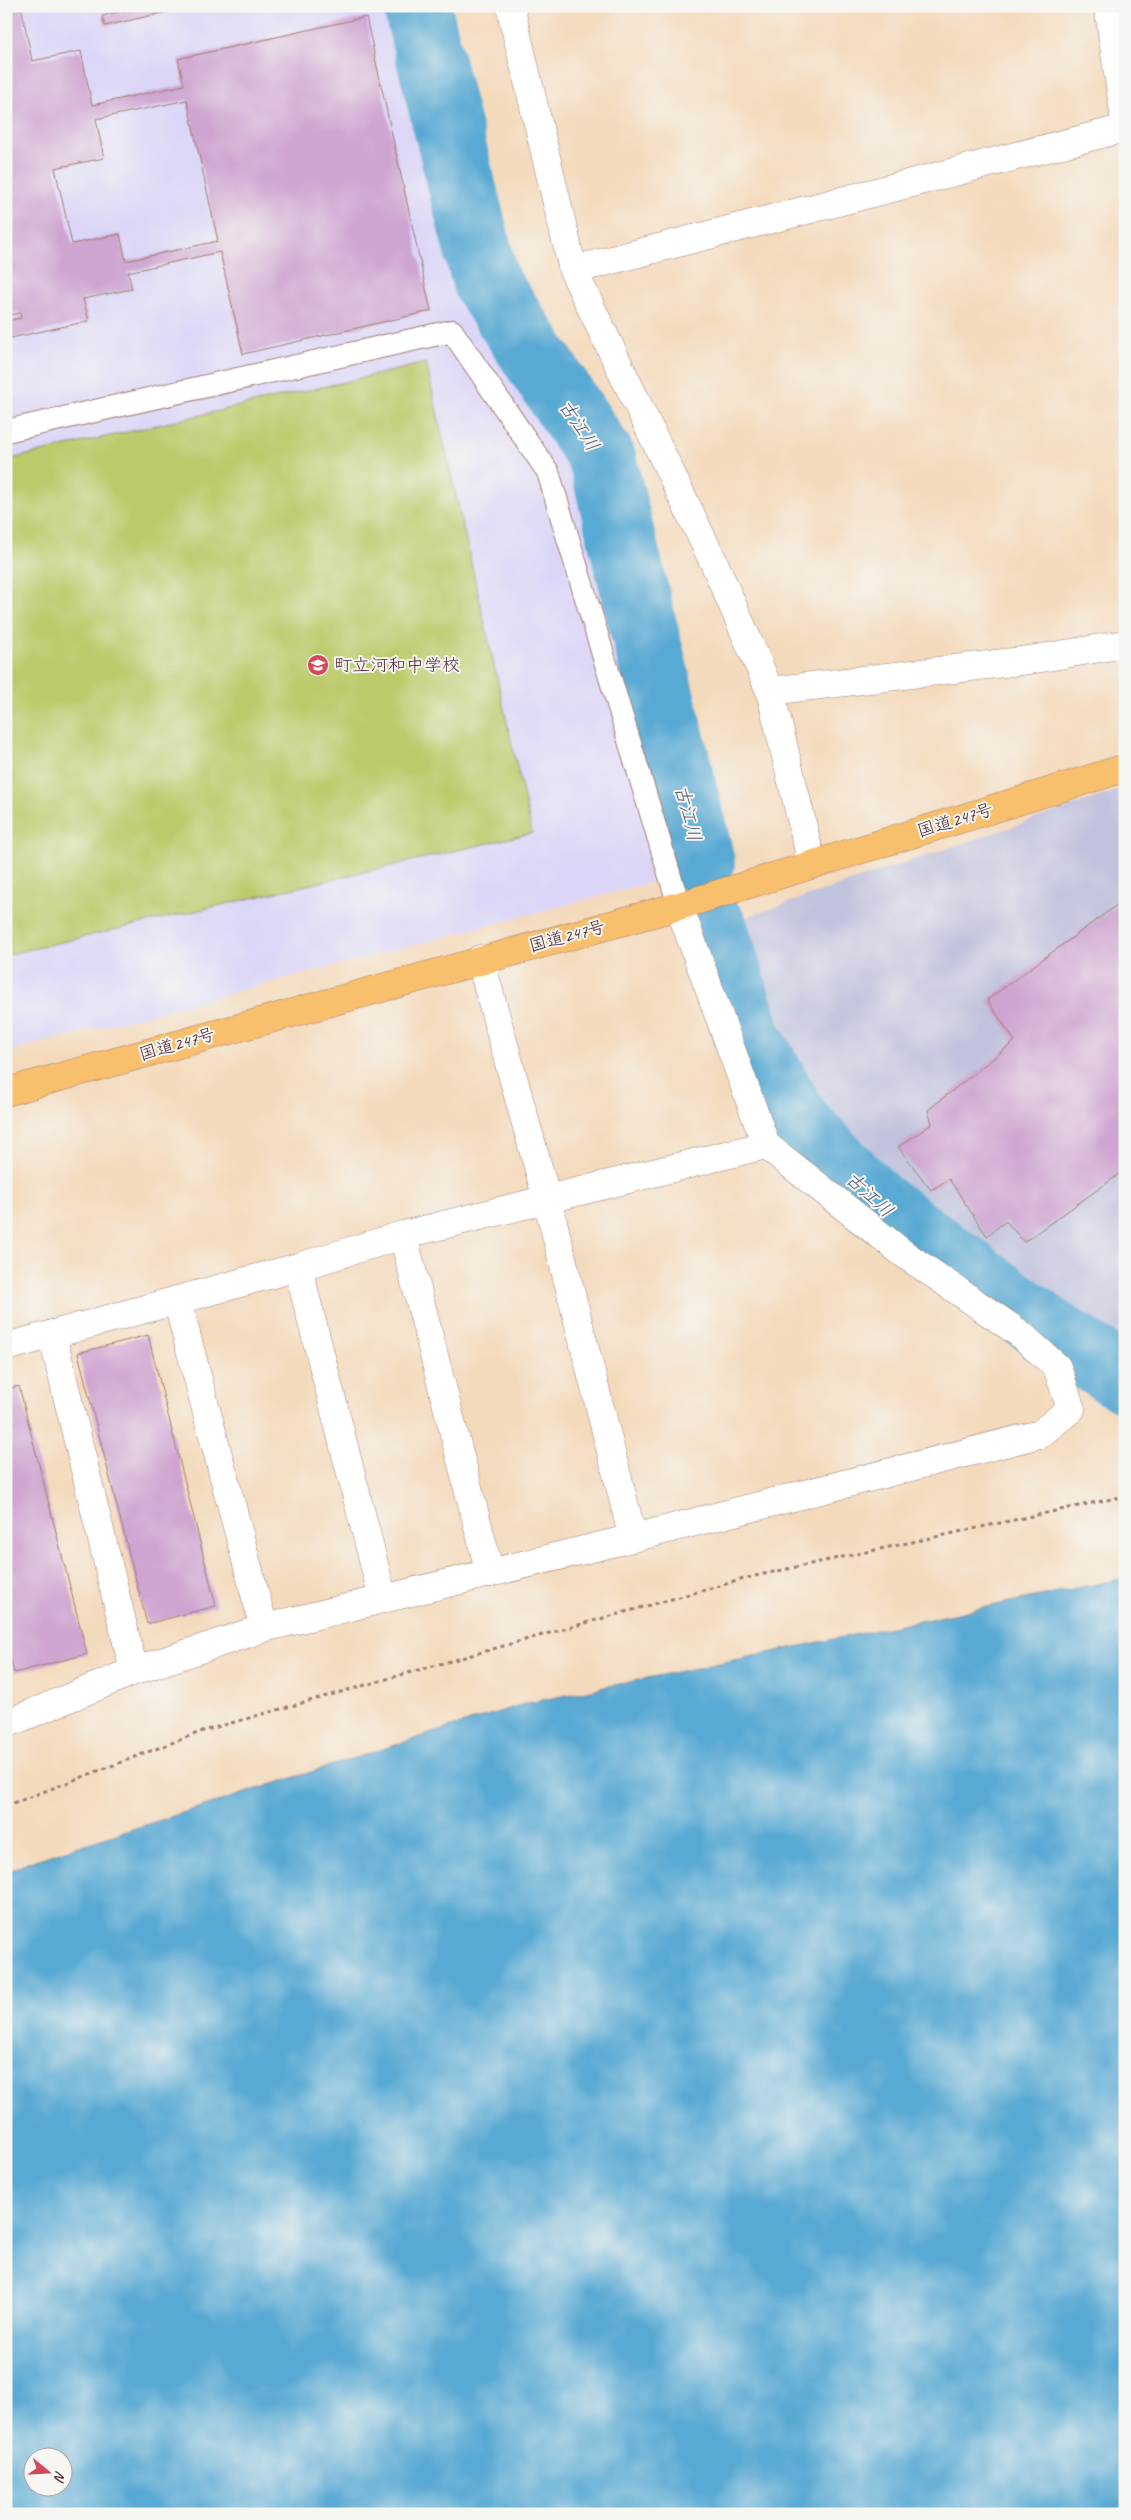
<svg xmlns="http://www.w3.org/2000/svg" width="1131" height="2520" font-family="Caveat,'Klee One',sans-serif">
  <rect width="100%" height="100%" fill="#f6f6f2"/>
  <filter id="ink" filterUnits="userSpaceOnUse"><feTurbulence type="fractalNoise" baseFrequency=".02" numOctaves="2"/><feDisplacementMap in="SourceGraphic" scale="10" xChannelSelector="R" yChannelSelector="G"/><feConvolveMatrix kernelMatrix="1 2 1 2 8 2 1 2 1" color-interpolation-filters="sRGB"/></filter>
  <filter id="wash" filterUnits="userSpaceOnUse"><feTurbulence type="fractalNoise" baseFrequency=".0096" numOctaves="4" result="noise"/><feDisplacementMap in="SourceGraphic" scale="20" xChannelSelector="R" yChannelSelector="G"/><feGaussianBlur stdDeviation="1.12" result="paint"/><feColorMatrix in="noise" values="0 0 0 0 0 0 0 0 0 0 0 0 0 0 0 0 0 1.4 0 .05"/><feComposite in="paint" operator="in"/></filter>
  <g filter="url(#wash)">
    <rect width="100%" height="100%" fill="#f4dabc"/>
    <!-- built -->
    <path fill="#dbd6f7" d="M6,6H388L464,303L569,458L691,872L6,1052Z"/>
    <!-- industrial -->
    <path fill="#c1c2dd" d="M1125,788V1351L889,1191L819,1117L768,1031L741,919Z"/>
    <!-- green -->
    <path fill="#bcca6c" stroke="#83744c" d="M426,363L532,833L6,955V460Z"/>
    <!-- water -->
    <path fill="#59a9d3" stroke="#52647f" fill-rule="evenodd" d="M1125,1578V2514H6V1872L32,1861L524,1704ZM32,2458H62V2488H32Z"/>
    <g fill="none" stroke-linecap="round" stroke-linejoin="round">
      <!-- river -->
      <g stroke="#59a9d3" stroke-width="68">
        <path d="M417,6L486,282L602,458L701,862"/>
        <path d="M714,928L748,1037L797,1123L876,1204L1049,1331L1125,1379"/>
      </g>
    </g>
    <g id="blocks">
      <!-- building -->
      <g fill="#cea4d0" fill-rule="evenodd">
        <path d="M6,6H21L32,61L81,51L92,105L184,85L178,59L366,17L431,311L243,354L220,252L128,272L132,289L83,299L89,321L6,339V321L21,318L20,313L6,316ZM187,100L218,241L126,261L120,234L72,244L55,168L104,158L96,119Z"/>
        <path d="M144,6H170L171,11L105,26L102,16Z"/>
        <path d="M1125,899V1170L1024,1242L1006,1221L987,1236L949,1179L931,1190L898,1147L932,1124L928,1110L1015,1041L987,1000Z"/>
        <path d="M148,1335L216,1606L147,1624L78,1353Z"/>
        <path d="M19,1386L87,1654L14,1673L6,1640V1389Z"/>
      </g>
    </g>
  </g>
  <g filter="url(#ink)">
    <use href="#blocks" fill-opacity="0" stroke="#9f7c74" stroke-width="1"/>
    <g fill="none" stroke-linecap="round" stroke-linejoin="round">
      <!-- lane casing -->
      <g stroke="#9f7c74" stroke-width="24">
        <path id="lane" d="M6,431L452,331L548,472L679,906"/>
      </g>
      <!-- street casing -->
      <g stroke="#9f7c74" stroke-width="29">
        <g id="street">
          <path d="M510,6L573,270L715,565L770,691L812,864"/>
          <path d="M1108,6L1125,120"/>
          <path d="M573,270L1125,128"/>
          <path d="M770,691L1029,660L1125,644"/>
          <path d="M480,959L547,1199L633,1538"/>
          <path d="M403,1235L490,1573"/>
          <path d="M298,1267L383,1599"/>
          <path d="M177,1300L264,1628"/>
          <path d="M52,1334L134,1671"/>
          <path d="M6,1347L298,1267L403,1235L766,1145"/>
          <path d="M6,1724L134,1671L264,1628L633,1538L1040,1434L1071,1409L1057,1367L1019,1333L904,1254L766,1145L679,906"/>
        </g>
      </g>
      <!-- highway casing -->
      <g stroke="#9f7c74" stroke-width="29">
        <path id="highway" d="M6,1092L679,906L1125,768"/>
      </g>
      <!-- path -->
      <path stroke="#9f7c74" stroke-width="3" stroke-dasharray="4 4" stroke-linecap="butt" d="M6,1806L203,1731L553,1632L755,1576L1125,1496"/>
      <!-- lane -->
      <use href="#lane" stroke="#fff" stroke-width="22"/>
      <!-- street -->
      <use href="#street" stroke="#fff" stroke-width="28"/>
      <!-- highway -->
      <use href="#highway" stroke="#f8bf6c" stroke-width="28"/>
    </g>
  </g>
  <!-- icons -->
  <defs>
    <g id="school-disc" transform="scale(1.125)"><circle r="9.5" fill="#d1495b" stroke="#f6f6f2"/><path d="M0-5L7-2L0 1L-7-2ZM-4 1L0 2.5L4 1V4Q0 6-4 4Z" fill="#fff"/></g>
  </defs>
  <g fill-rule="evenodd">
    <use href="#school-disc" x="318" y="665"/>
  </g>
  <g text-anchor="middle" stroke-width="4" stroke-linejoin="round" paint-order="stroke">
    <!-- poi labels -->
    <g font-size="18" fill="#4a1f2b" stroke="#f6f6f2" text-anchor="start">
      <text x="334" y="671">町立河和中学校</text>
    </g>
    <!-- street labels -->
    <g font-size="18" fill="#4a1f2b" stroke="#f6f6f2">
      <text transform="translate(955 820) rotate(-17)" y="6">国道247号</text>
      <text transform="translate(567 936) rotate(-15)" y="6">国道247号</text>
      <text transform="translate(177 1044) rotate(-16)" y="6">国道247号</text>
    </g>
    <!-- water labels -->
    <g font-size="19" font-style="italic" fill="#50566e" stroke="#f6f6f2">
      <text transform="translate(580 425) rotate(57)" y="7">古江川</text>
      <text transform="translate(689 813) rotate(76)" y="7">古江川</text>
      <text transform="translate(870 1194) rotate(43)" y="7">古江川</text>
    </g>
  </g>
  <!-- margin -->
  <rect width="1131" height="2520" fill="none" stroke="#f6f6f2" stroke-width="25"/>
  <!-- north arrow -->
  <g transform="translate(48 2472) rotate(108)"><circle r="24" fill="#f6f6f2" stroke="#b1a0a2"/>
  <path d="M0-4L9 19L0 12L-9 19Z" fill="#d1495b"/>
  <text y="-8" font-size="14" font-weight="bold" text-anchor="middle" fill="#4a1f2b">N</text>
  </g>
</svg>
